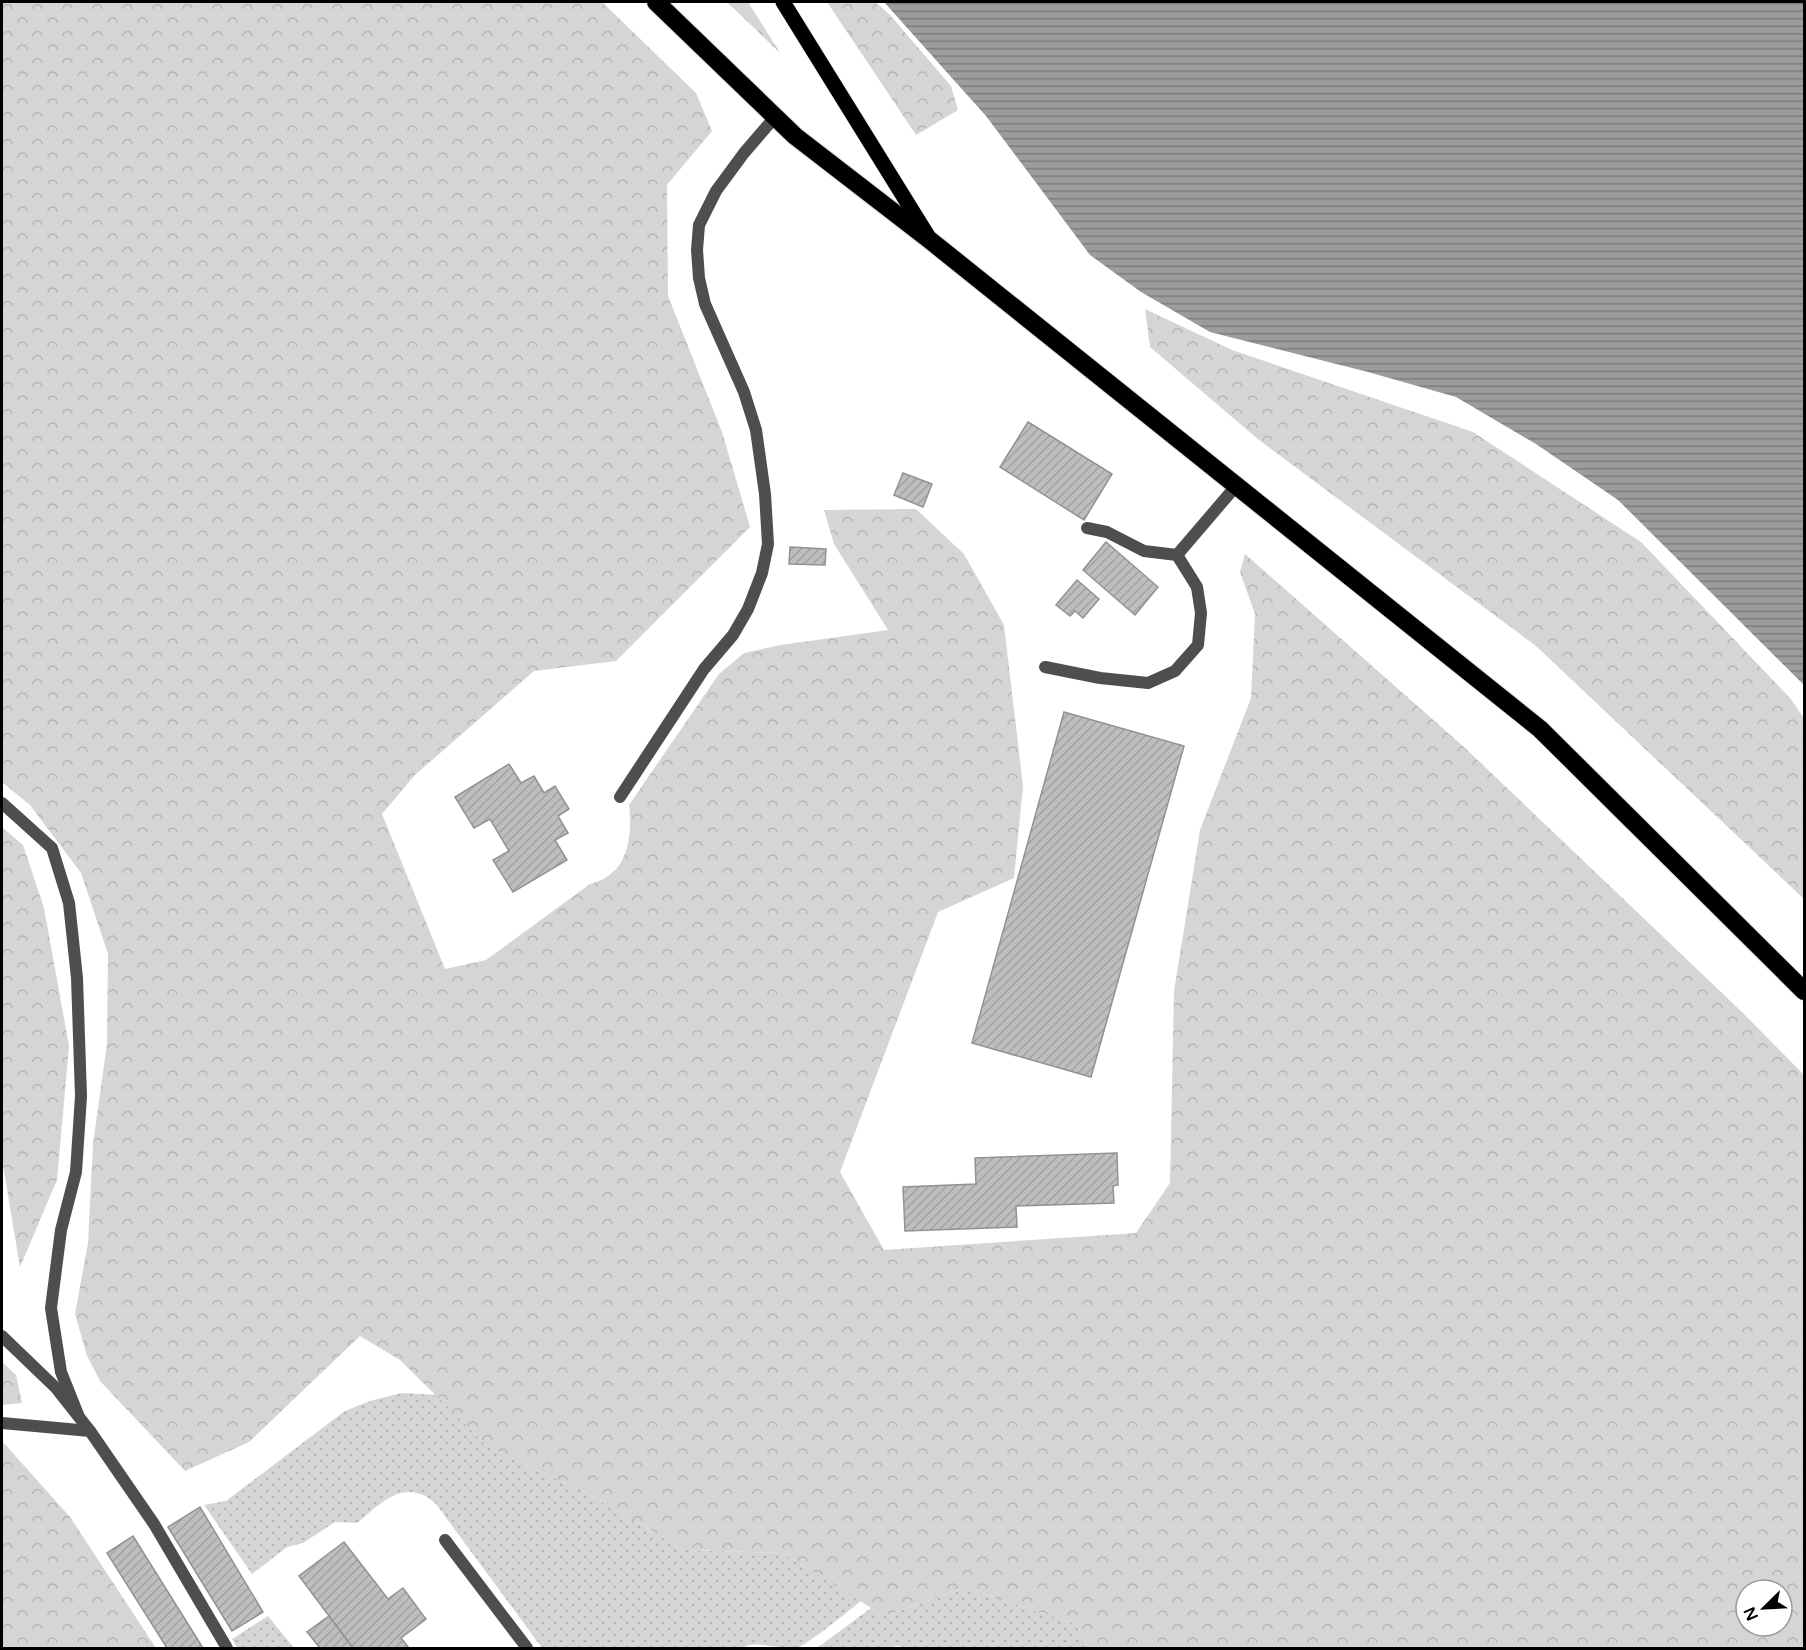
<svg xmlns="http://www.w3.org/2000/svg" width="1806" height="1650" font-family="'Varela Round',sans-serif">
  <defs>
    <pattern id="grass-dots" width="8" height="8" patternUnits="userSpaceOnUse" patternTransform="scale(1.5)"><rect width="8" height="8" fill="#d5d5d5"/><path d="M2 2h.1M6 6h.1" fill="none" stroke="#b5b5b5" stroke-width="1.8" stroke-linecap="round"/></pattern>
    <pattern id="forest-crowns" width="20" height="18" patternUnits="userSpaceOnUse" patternTransform="scale(1.5)"><rect width="20" height="18" fill="#d5d5d5"/><path d="M2 6a3 3 0 1 1 6 0M12 15a3 3 0 1 1 6 0" fill="none" stroke="#b5b5b5"/></pattern>
    <pattern id="water-rules" width="6" height="5" patternUnits="userSpaceOnUse" patternTransform="scale(1.5)"><rect width="6" height="5" fill="#9c9c9c"/><path d="M0 2.5h6" fill="none" stroke="#7d7d7d"/></pattern>
    <pattern id="building-hatch" width="6" height="6" patternUnits="userSpaceOnUse" patternTransform="scale(1.5)"><rect width="6" height="6" fill="#bebebe"/><path d="M-1 1l2-2M0 6l6-6M5 7l2-2" fill="none" stroke="#a2a2a2"/></pattern>
  </defs>
  <rect width="100%" height="100%" fill="#fff"/>
  <!-- grass -->
  <g fill="url(#grass-dots)">
    <path d="M402,1393L436,1395L488,1447L588,1494L685,1550L783,1553L861,1601C851,1609 805,1647 796,1648C778,1650 755,1639 742,1648H542L436,1504C432,1501 426,1495 420,1494C395,1485 375,1509 357,1523L335,1522L303,1543L287,1547L252,1574L204,1505L226,1501L345,1411L370,1401Z"/>
    <path d="M965,1588L1076,1624L1089,1648H908L899,1646L876,1648H817L871,1608L884,1616Z"/>
    <path d="M268,1616L294,1648H237L232,1639Z"/>
  </g>
  <!-- forest -->
  <g fill="url(#forest-crowns)" fill-rule="evenodd">
    <path d="M2,2H602L696,93L712,131L667,185L668,296L722,432L750,527L616,661L534,671L415,775L382,814L445,969L486,960L590,884C596,882 603,880 608,876C630,862 632,828 629,805L719,674L744,653L781,645L888,630L834,544L824,510L916,509L964,554L1004,625L1023,786L1014,878L938,912L840,1172L884,1250L1136,1233L1170,1183L1174,991L1200,830L1251,698L1255,614L1240,572L1245,554L1464,747L1743,1013L1804,1075V1648H1089L1076,1624L965,1588L884,1616L783,1553L685,1550L588,1494L488,1447L400,1360L360,1336L249,1442L185,1471L100,1381L87,1356L75,1314L88,1243L93,1144L107,1044L108,954L81,873L30,805L2,782ZM1746,1590H1782V1626H1746Z"/>
    <path d="M727,2H748L780,53Z"/>
    <path d="M827,2H875L890,15L951,86L958,110L916,135Z"/>
    <path d="M1145,309L1232,350L1473,432L1641,542L1790,698L1804,718V899L1536,646L1259,440L1150,347Z"/>
    <path d="M2,827L23,845L44,908L69,1046L57,1180L20,1267L2,1159Z"/>
    <path d="M2,1362L16,1375L22,1403L2,1405Z"/>
    <path d="M2,1441L70,1517L156,1648H2Z"/>
  </g>
  <!-- water -->
  <path fill="url(#water-rules)" d="M884,2H1804V685L1618,500L1536,444L1456,397L1368,372L1210,332L1141,292L1090,255L986,116Z"/>
  <!-- building -->
  <g fill="url(#building-hatch)" stroke="#929292" stroke-width="1.5">
    <path d="M1028,422L1112,474L1084,520L1000,467Z"/>
    <path d="M903,473L932,484L923,507L894,495Z"/>
    <path d="M1106,542L1158,587L1135,615L1083,570Z"/>
    <path d="M790,547L826,549L825,565L789,564Z"/>
    <path d="M1077,580L1099,599L1083,618L1075,611L1070,616L1056,605Z"/>
    <path d="M1064,712L1184,746L1091,1077L972,1043Z"/>
    <path d="M509,764L521,783L534,776L544,793L555,786L569,809L558,816L568,833L555,840L567,860L513,892L493,860L509,851L490,819L474,828L455,797Z"/>
    <path d="M1117,1153L1118,1185L1113,1186L1114,1203L1016,1206L1017,1227L905,1231L903,1187L976,1184L975,1158Z"/>
    <path d="M200,1507L263,1612L232,1631L168,1527Z"/>
    <path d="M133,1536L203,1648H167L107,1553Z"/>
    <path d="M344,1542L388,1599L403,1588L426,1619L401,1638L409,1648H353L299,1576Z"/>
    <path d="M329,1616L353,1648H320L307,1632Z"/>
  </g>
  <g fill="none" stroke-linecap="round" stroke-linejoin="round">
    <!-- primary casing -->
    <g stroke="#dbdbdb" stroke-width="16">
      <path id="primary" d="M783,2L928,236"/>
    </g>
    <!-- highway casing -->
    <g stroke="#dbdbdb" stroke-width="20">
      <path id="highway" d="M656,2L795,136L931,241L1540,729L1804,991"/>
    </g>
    <!-- lane -->
    <g stroke="#4e4e4e" stroke-width="12">
      <path d="M1177,555L1236,486"/>
      <path d="M1045,667L1100,678L1148,683L1175,671L1198,645L1201,613L1197,587L1177,555L1144,551L1107,532L1087,528"/>
      <path d="M620,797L704,669L733,635L748,609L762,573L768,544L765,494L756,430L744,392L705,304L699,278L697,250L699,225L716,191L744,153L775,117"/>
      <path d="M2,1423L90,1431L154,1524L227,1648"/>
      <path d="M445,1540L527,1648"/>
    </g>
    <!-- street -->
    <g stroke="#4e4e4e" stroke-width="12">
      <path d="M2,803L52,848L69,903L77,978L81,1096L76,1172L61,1230L51,1308L61,1372L79,1417"/>
      <path d="M2,1336L56,1388L90,1431"/>
    </g>
    <!-- primary -->
    <use href="#primary" stroke="#000" stroke-width="15"/>
    <!-- highway -->
    <use href="#highway" stroke="#000" stroke-width="18"/>
  </g>
  <!-- border -->
  <rect width="1806" height="1650" fill="none" stroke="#000000" stroke-width="6"/>
  <!-- north arrow -->
  <g transform="translate(1764 1608) rotate(246)"><circle r="28" fill="#ffffff" stroke="#999999" stroke-width="1.5"/>
  <path d="M0-4.5L10 22L0 15L-10 22Z" fill="#000000"/>
  <text y="-9" font-size="16" font-weight="bold" text-anchor="middle" fill="#000000">N</text>
  </g>
</svg>
